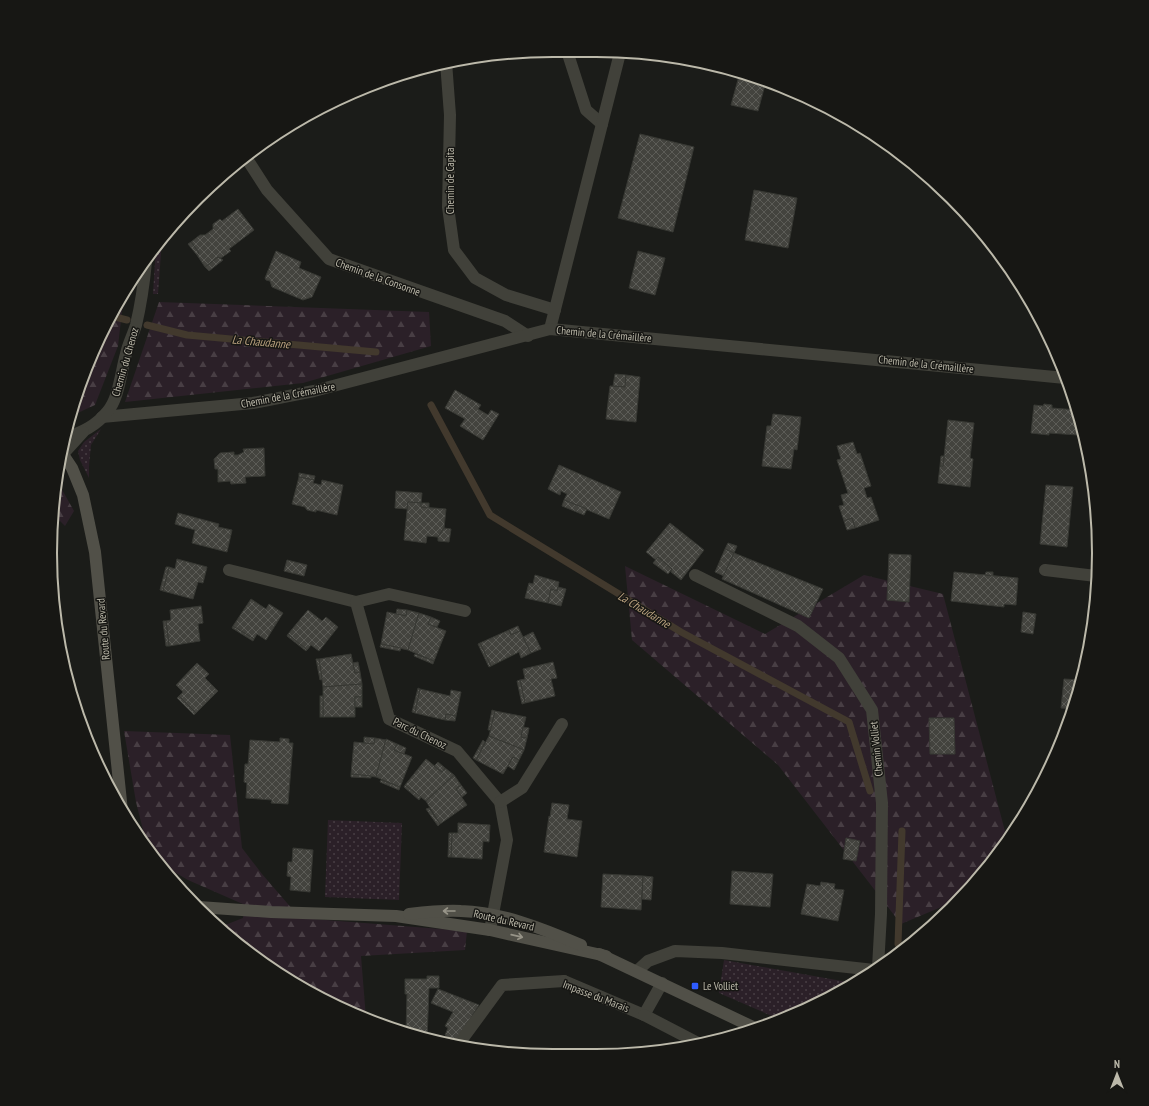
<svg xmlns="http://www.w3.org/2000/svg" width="1149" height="1106" font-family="'PT Sans Narrow',sans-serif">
  <defs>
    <pattern id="grass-dots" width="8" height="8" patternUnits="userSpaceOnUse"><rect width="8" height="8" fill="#2b2028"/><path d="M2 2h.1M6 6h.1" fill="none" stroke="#483e44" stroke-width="1.8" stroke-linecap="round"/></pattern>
    <pattern id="forest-firs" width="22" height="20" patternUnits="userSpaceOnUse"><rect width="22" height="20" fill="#2b2028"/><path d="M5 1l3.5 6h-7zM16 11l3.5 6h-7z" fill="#483e44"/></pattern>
    <pattern id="building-cross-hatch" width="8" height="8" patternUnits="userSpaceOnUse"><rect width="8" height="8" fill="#43433e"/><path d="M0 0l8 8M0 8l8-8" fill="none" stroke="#5c5c57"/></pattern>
  </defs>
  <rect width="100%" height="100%" fill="#1b1c19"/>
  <!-- grass -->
  <g fill="url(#grass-dots)">
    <path d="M162,239L158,294H153L156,247Z"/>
    <path d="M101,429L91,445L89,466V478L80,460L78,451L84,442Z"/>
    <path d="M328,820L402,823L399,900L325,897Z"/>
    <path d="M724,960L853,983L819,1004L779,1019L719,993Z"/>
  </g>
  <!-- forest -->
  <g fill="url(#forest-firs)">
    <path d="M123,294H124L118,346L95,405L71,416L77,391L118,301Z"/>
    <path d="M159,302L429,312L431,346L303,383L125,402Z"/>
    <path d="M56,479L74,511L65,526L53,514L54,487Z"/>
    <path d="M625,566L765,634L864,575L943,594L1007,839L974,884L958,900L901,924L778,765L632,640Z"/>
    <path d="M124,731L230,735L242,848L262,874L300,918L467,931L465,950L361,956L366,1018L330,1004L247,952L220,927L243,918L245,905L188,880L164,866L146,842L136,802Z"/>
  </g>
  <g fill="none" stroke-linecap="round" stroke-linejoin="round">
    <!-- stream -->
    <g stroke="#42392d" stroke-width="7">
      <path d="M111,316L127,320"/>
      <path d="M147,325L187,335L376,352"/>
      <path d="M431,405L490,515L681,632L849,722L870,791"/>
      <path d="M902,831L898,944L904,951"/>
    </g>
  </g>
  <!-- building -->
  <g fill="url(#building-cross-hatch)" stroke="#373833">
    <path d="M740,72L746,74L745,78L739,76Z"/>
    <path d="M746,74L757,77L766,81L758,111L731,105L739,76L745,78Z"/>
    <path d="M640,134L694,147L673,232L618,218Z"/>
    <path d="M754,190L797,198L788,248L745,240Z"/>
    <path d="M238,209L254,230L229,249L231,251L221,258L218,257L205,267L197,255L199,253L191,242L200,235H205L213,229V224L220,219L222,221Z"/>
    <path d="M191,242L199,253L197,255L188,244Z"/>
    <path d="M276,251L301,262L299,268L321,277L312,297L303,300L272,287L270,281L266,280L265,278Z"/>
    <path d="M638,251L665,258L655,295L629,288Z"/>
    <path d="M218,257L223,260L209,271L205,267Z"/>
    <path d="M615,374L626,375L625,387L613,386Z"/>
    <path d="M626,375L640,377L636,422L606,419L610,386L625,387Z"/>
    <path d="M455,390L481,405L478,409L488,415L491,410L499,414L483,440L460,426L465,419L445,408Z"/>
    <path d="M1044,404L1052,405V408L1077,410L1079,416L1078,435L1049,433V435L1031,433L1034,405L1043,406Z"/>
    <path d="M773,414L801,417L797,450L794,449L791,469L762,466L767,426H771Z"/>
    <path d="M948,420L974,423L970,458L973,459L970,487L938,483L940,466H943Z"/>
    <path d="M853,442L857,454L860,453L871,486L864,488L867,498L871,497L879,520L855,528L852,518L844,521L839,506L844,505L841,495L848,493L837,460L841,459L837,446Z"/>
    <path d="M264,448L265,476L245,477L246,483L231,484L230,481L218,482V469H215L214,459L220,453L234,452V455H238L244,452L243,449Z"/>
    <path d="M941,456H944L943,466H940Z"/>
    <path d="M559,465L621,492L609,519L564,500L567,494L561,491L560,495L548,489Z"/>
    <path d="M299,473L315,476L314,480L299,477Z"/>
    <path d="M299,477L314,480L313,483L321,485L322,480L343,485L337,515L316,510V512L307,510L305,507L292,504Z"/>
    <path d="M1046,485L1073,487L1067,547L1040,544Z"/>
    <path d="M396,491L422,493L421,503L408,502L407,509L395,508Z"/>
    <path d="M564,500L587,509L584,515L562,506Z"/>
    <path d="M408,502L421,503V507L446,509L444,528L438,537L427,536L426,543L404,540Z"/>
    <path d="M421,503H429V508L421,507Z"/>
    <path d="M178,513L219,524L218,527L232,530L227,552L192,543L195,530L175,524Z"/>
    <path d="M852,518L855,528L847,530L844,521Z"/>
    <path d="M670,523L704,550L681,580L671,572L672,569L658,557L656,560L646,552Z"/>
    <path d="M444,528L451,529L449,542L438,541V537Z"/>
    <path d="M728,543L737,546L734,553L725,549Z"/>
    <path d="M725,549L734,553L724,576L715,572Z"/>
    <path d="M734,553L823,589L809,618L722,579Z"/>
    <path d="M889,554L911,555L909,602L887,600Z"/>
    <path d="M658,557L672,569L668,574L653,563Z"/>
    <path d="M177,559L207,567L203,583L198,582L193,599L163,591L169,567L175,569Z"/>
    <path d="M287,560L307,565L304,576L284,571Z"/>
    <path d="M166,567H169L163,591L160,590Z"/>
    <path d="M954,572L1018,578L1016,605L1004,604V607L951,601Z"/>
    <path d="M986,572H993V576L985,575Z"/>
    <path d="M535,575L559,582L557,591L551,589L548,603L525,598L529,583L533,584Z"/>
    <path d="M558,587L566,589L561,606L548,603L551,589L557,591Z"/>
    <path d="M251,599L266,609L269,604L283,613L266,640L257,634L254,639L233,626Z"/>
    <path d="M201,606L203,623L198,624L200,641L169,646L166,621L171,620L170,610Z"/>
    <path d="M397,609L407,610L406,616L396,614Z"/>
    <path d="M308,610L322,621L326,617L338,627L319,651L311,645L307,650L288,634Z"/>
    <path d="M407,610L419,613L408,650L381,644L387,612L406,616Z"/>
    <path d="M1023,612L1036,614L1033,634L1021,632Z"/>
    <path d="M419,613L431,617L428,624L446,631L434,661L408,650Z"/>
    <path d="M431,617L440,621L437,627L428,624Z"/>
    <path d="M163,621H166L169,646H166Z"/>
    <path d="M233,626L254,639L253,641L232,628Z"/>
    <path d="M518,626L520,631L511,635L509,630Z"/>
    <path d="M509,630L511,635L520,631L531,653L521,658L519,652L491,666L480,643Z"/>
    <path d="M533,632L541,649L531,653L523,637Z"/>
    <path d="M288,634L307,650L306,651L287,636Z"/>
    <path d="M480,643L491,666L489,667L478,644Z"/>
    <path d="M381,644L401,648L400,651L380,647Z"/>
    <path d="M351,654L355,673L360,672L362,684L323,687L319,659Z"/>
    <path d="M415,654L434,661L433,664L414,656Z"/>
    <path d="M316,659H319L322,679L320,680Z"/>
    <path d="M358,662L360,672L355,673L353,663Z"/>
    <path d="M553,662L557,678L551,679L555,696L525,703L520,680L525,679L523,669Z"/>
    <path d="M197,663L209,674L205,678L218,691L196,713L179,696L183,692L176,685Z"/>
    <path d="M1064,679L1080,680L1074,709L1061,708Z"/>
    <path d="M520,680L525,703L522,704L517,681Z"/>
    <path d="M362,684V697H355V717H323V687Z"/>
    <path d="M418,688L420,689L415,713L412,712Z"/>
    <path d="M420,689L450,696L451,690L461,692L456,716L446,714L445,720L415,713Z"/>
    <path d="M179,696L196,713L194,715L177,698Z"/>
    <rect x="320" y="696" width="3" height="21"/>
    <rect x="355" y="697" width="7" height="10"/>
    <path d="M492,710L495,711L491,730H488Z"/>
    <path d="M495,711L526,717L521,737L527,738L524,750L489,736Z"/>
    <path d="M446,714L456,716L455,721L445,720Z"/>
    <path d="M929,718H954L955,754H930Z"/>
    <path d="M523,727L529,728L527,738L521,737Z"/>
    <path d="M489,736L524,750L519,760L513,757L503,774L476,760Z"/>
    <path d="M364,737L375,738L374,744L364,743Z"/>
    <path d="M280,738L289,739V743H293L288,804L271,803L272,800L246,798L247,783L244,782L245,764H248L250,740L280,742Z"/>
    <path d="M375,738L386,740L376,777L351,774L354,742L374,744Z"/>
    <path d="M386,739L397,744L394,750L412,757L400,787L376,777Z"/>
    <path d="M483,740L485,742L476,760L473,758Z"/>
    <path d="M397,744L406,748L404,754L394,750Z"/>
    <path d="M513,757L519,760L514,770L508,766Z"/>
    <path d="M426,759L442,772L445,768L454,775L426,801L405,785Z"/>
    <path d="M438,762L445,768L442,772L434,766Z"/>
    <path d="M351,774L371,776V778L351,777Z"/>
    <path d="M454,775L461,785L456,789L467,805L440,824L426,801Z"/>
    <path d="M381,780L400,787L399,790L380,782Z"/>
    <path d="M405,785L421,797L419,800L404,787Z"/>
    <path d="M461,785L467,793L462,797L456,789Z"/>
    <path d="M552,803L569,805L567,819L582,821L577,857L544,852L549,816L550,817Z"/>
    <path d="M429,808L440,824L438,826L426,809Z"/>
    <path d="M458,823L490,825L489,842L483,841L482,859L451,857L452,833H458Z"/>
    <path d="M449,833H452L451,857H448Z"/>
    <path d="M846,838L860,841L856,861L843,859Z"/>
    <path d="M293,848L313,850L310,892L290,890L291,877L287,876L288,862H292Z"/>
    <path d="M732,871L773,874L770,907L730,904Z"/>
    <path d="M603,874L643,876L641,910L601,907Z"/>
    <path d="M643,876L653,877L651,900L642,899Z"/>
    <path d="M821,882L835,884L834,889L844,890L838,921L801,914L807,884L820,886Z"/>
    <path d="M427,976H439V988H429L427,1040L406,1033L407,994H405V979H427Z"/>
    <path d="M438,989L479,1005L455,1042L445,1035L448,1028L445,1026L453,1012L431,1003Z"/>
  </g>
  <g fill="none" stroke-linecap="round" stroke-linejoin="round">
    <!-- lane -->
    <g stroke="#41413a" stroke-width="12">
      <path d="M567,51L586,110L602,124"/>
      <path d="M446,62L450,115L448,207L454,250L475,278L506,295L555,310"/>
      <path d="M245,156L267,190L329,259L505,321L528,336"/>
      <path d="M229,570L356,602L389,594L465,611"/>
      <path d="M1045,570L1096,576"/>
      <path d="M695,575L798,626L839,658L872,710L882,803L881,914L878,967"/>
      <path d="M356,602L389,719L457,751L500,802L507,840L490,930"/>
      <path d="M500,802L522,788L562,724"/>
      <path d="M637,971L648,961L675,951L722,953L874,970"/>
      <path d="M458,1045L502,985L564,981"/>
    </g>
    <!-- street -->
    <g stroke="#41413a" stroke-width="12">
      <path d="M550,329L620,53"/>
      <path d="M102,417L253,403L314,391L550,329L1065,378"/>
      <path d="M66,438C82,432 96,426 107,412C119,399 121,371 126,354C128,344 133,335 136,325C141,304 144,283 146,262"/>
      <path d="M63,454L83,432"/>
      <path d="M564,981L644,1015L662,983"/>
      <path d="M644,1015L698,1043"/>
    </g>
    <!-- secondary -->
    <g stroke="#515048" stroke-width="12">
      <path d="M62,453L72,468L83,495L95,552L122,811"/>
      <path d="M199,907L271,912L396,916L490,930L606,956"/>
      <path d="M409,914C426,912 443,910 461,911C501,912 544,929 581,945"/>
      <path d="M599,954L755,1028"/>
    </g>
  </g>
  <!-- one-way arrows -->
  <defs><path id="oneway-shaft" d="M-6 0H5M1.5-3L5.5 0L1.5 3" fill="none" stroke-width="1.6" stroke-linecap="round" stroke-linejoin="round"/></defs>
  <g stroke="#979488">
    <use href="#oneway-shaft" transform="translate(449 911) rotate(180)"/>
    <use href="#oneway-shaft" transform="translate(517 936) rotate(13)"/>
  </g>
  <!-- markers -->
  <rect fill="#2e5bff" stroke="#171714" stroke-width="1.5" x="691" y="982" width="8" height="8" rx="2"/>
  <g text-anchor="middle" stroke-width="3" stroke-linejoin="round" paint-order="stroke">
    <!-- street labels -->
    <g font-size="11" fill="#bcb9aa" stroke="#171714">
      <text transform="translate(450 181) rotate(-90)" y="4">Chemin de Capita</text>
      <text transform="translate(378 277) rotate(20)" y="4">Chemin de la Consonne</text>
      <text transform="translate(604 334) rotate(5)" y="4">Chemin de la Crémaillère</text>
      <text transform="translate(125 362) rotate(-74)" y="4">Chemin du Chenoz</text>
      <text transform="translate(926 364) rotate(6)" y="4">Chemin de la Crémaillère</text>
      <text transform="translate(288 395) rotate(-11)" y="4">Chemin de la Crémaillère</text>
      <text transform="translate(103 629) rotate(-95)" y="4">Route du Revard</text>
      <text transform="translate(420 733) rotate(26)" y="4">Parc du Chenoz</text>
      <text transform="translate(876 749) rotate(-96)" y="4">Chemin Volliet</text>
      <text transform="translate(504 920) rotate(13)" y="4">Route du Revard</text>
      <text transform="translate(596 996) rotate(21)" y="4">Impasse du Marais</text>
    </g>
    <!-- poi labels -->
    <g font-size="11" fill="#bcb9aa" stroke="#171714" text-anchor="start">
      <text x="703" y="990">Le Volliet</text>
    </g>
    <!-- water labels -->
    <g font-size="12" font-style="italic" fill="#baa27f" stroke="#171714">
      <text transform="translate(261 342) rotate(5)" y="4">La Chaudanne</text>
      <text transform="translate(644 610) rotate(31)" y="4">La Chaudanne</text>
    </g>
  </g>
  <!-- crop -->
  <path d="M0 0H1149V1106H0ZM553 57H596A496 496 0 0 1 1092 553V553A496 496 0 0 1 596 1049H553A496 496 0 0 1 57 553V553A496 496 0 0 1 553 57Z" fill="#171714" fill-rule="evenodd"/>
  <path fill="none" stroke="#bcb9aa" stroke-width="2" d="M553 57H596A496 496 0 0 1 1092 553V553A496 496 0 0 1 596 1049H553A496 496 0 0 1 57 553V553A496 496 0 0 1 553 57Z"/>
  <!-- north arrow -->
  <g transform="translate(1117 1074)" stroke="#171714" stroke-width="3" paint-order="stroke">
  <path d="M0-3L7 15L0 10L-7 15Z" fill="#bcb9aa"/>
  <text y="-6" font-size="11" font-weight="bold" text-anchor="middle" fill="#bcb9aa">N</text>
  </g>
</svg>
